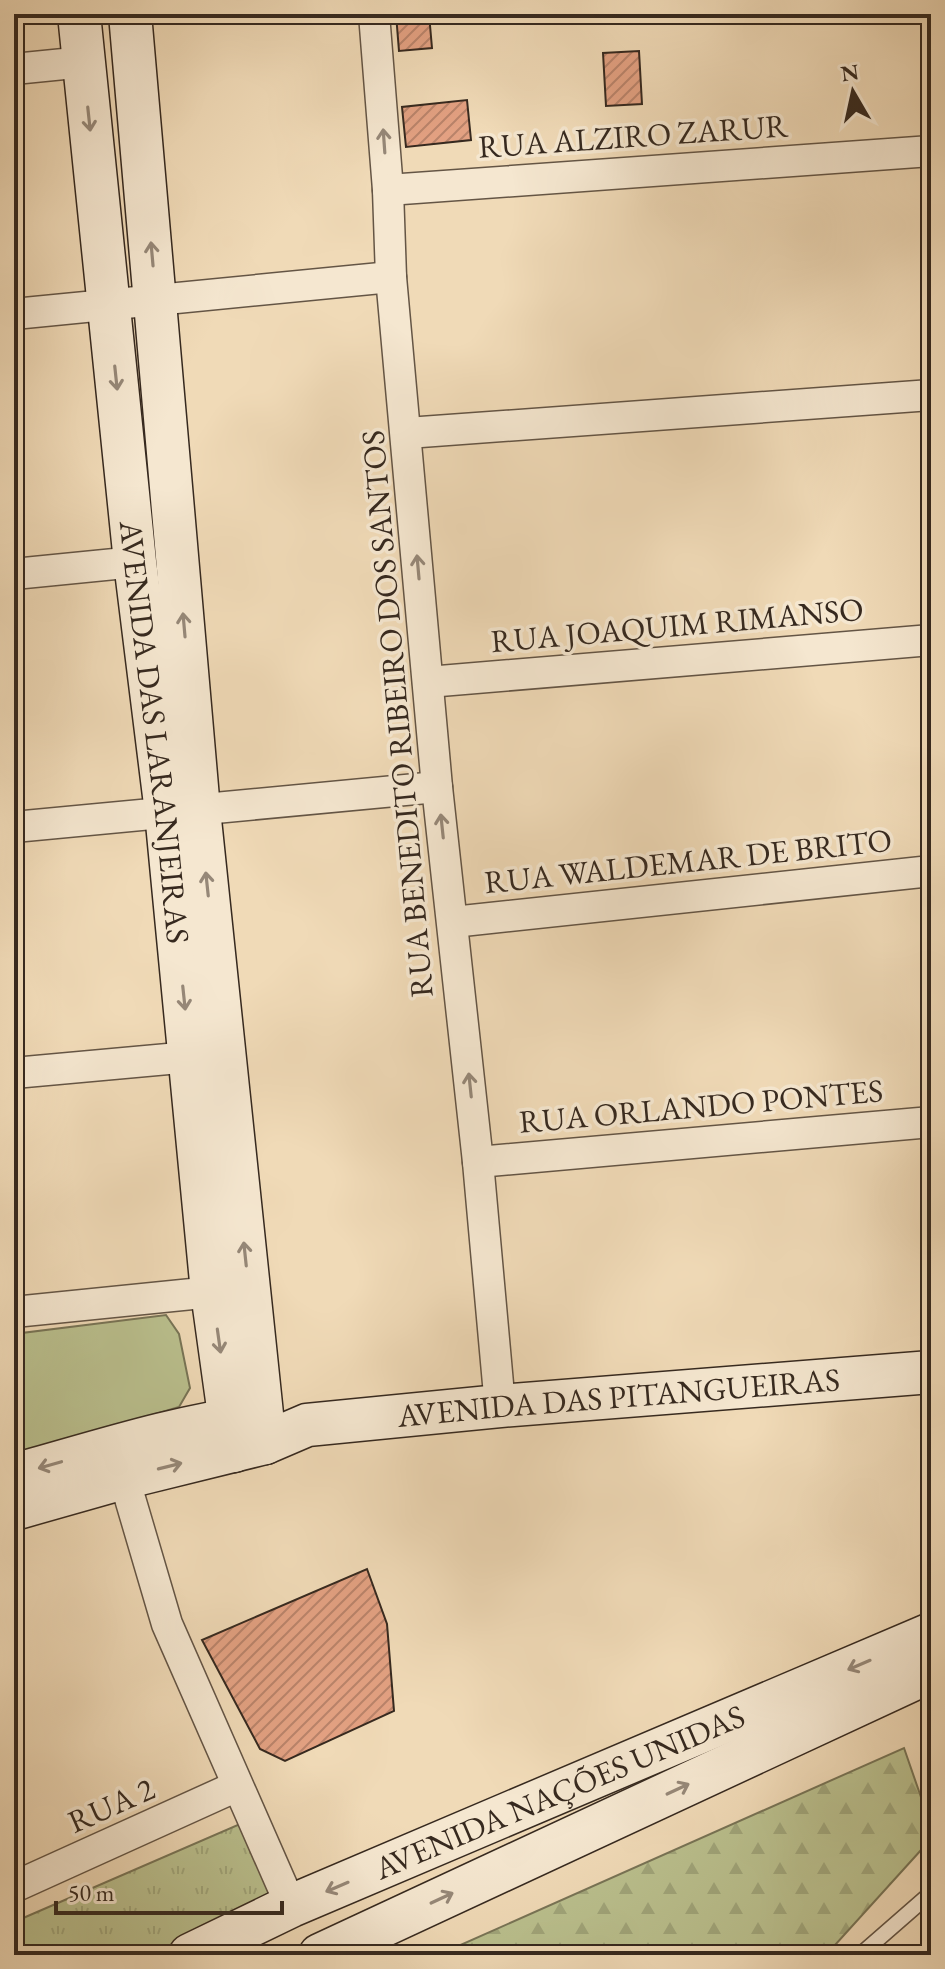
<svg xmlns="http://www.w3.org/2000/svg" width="945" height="1969" font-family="'EB Garamond',serif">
  <defs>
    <pattern id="grass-tufts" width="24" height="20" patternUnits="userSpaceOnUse" patternTransform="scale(2)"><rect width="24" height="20" fill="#bac08e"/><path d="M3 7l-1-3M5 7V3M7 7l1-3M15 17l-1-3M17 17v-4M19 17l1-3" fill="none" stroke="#a0a57a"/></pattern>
    <pattern id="forest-firs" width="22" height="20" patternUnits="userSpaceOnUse" patternTransform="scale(2)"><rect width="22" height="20" fill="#bac08e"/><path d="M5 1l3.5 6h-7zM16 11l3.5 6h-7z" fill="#a0a57a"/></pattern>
    <pattern id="building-hatch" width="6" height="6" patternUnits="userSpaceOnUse" patternTransform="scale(2)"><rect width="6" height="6" fill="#e3a182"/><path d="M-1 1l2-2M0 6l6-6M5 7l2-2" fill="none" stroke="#b9836a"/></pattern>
  </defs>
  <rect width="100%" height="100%" fill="#f0dab7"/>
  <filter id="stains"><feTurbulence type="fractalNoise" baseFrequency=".0025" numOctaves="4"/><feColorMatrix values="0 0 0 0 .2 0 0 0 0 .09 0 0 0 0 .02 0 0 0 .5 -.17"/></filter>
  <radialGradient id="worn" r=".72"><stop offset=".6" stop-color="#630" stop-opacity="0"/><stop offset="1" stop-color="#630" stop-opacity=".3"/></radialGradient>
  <!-- grass -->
  <path fill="url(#grass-tufts)" stroke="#787456" stroke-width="2" d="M240,1824L281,1901L169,1955H14V1922Z"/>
  <!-- forest -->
  <path fill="url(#forest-firs)" stroke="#787456" stroke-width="2" d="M904,1748L931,1826V1839L826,1955H438Z"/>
  <!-- park -->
  <path fill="#bac08e" stroke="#787456" stroke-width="2" d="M166,1315L179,1334L190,1388L179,1407L14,1456V1334Z"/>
  <!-- building -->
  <g fill="url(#building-hatch)" stroke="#36291f" stroke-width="2">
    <path d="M396,14H429L432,48L399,51Z"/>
    <path d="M639,51L642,104L606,106L603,53Z"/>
    <path d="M467,100L471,140L406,147L402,107Z"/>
    <path d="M367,1569L387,1624L394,1711L285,1761L260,1749L202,1640Z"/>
  </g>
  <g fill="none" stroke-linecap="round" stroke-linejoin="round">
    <!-- lane casing -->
    <g stroke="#645545" stroke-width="17">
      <path id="lane" d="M860,1955L931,1893"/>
    </g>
    <!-- street casing -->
    <g stroke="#645545" stroke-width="33">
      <g id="street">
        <path d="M374,14L388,190L391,277L437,787L478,1162L500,1406"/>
        <path d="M14,69L84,62"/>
        <path d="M388,190L931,151"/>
        <path d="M14,314L391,277"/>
        <path d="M407,433L931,395"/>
        <path d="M14,574L135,562"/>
        <path d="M428,682L931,640"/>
        <path d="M14,827L437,787"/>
        <path d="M453,922L931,871"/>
        <path d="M14,1073L190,1057"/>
        <path d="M478,1162L931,1122"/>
        <path d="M14,1312L212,1292"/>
        <path d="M119,1461L167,1624L291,1906"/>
        <path d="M14,1887L237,1786"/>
      </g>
    </g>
    <!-- secondary casing -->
    <g stroke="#36291f" stroke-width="45">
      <g id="secondary">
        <path id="s1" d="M79,14L135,562L166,812L212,1292L234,1451"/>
        <path d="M130,14L199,810L265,1443"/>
        <path d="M14,1475C94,1453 175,1426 257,1416"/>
        <path id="s2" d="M14,1509L123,1478L265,1443L307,1425L500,1406L931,1372"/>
        <path id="s3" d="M190,1955L291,1906L931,1634"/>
        <path d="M320,1955L931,1671"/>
      </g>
    </g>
    <!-- lane -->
    <use href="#lane" stroke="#f5e7d0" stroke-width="14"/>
    <!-- street -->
    <use href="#street" stroke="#f5e7d0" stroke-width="30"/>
    <!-- secondary -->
    <use href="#secondary" stroke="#f5e7d0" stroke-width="42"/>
  </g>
  <!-- one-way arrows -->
  <defs><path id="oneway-shaft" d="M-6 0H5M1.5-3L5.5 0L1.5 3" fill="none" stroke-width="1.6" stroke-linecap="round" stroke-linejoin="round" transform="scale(2)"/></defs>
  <g stroke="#968878">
    <use href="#oneway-shaft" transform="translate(89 119) rotate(84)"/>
    <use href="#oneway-shaft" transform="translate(384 141) rotate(-94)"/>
    <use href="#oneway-shaft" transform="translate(152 254) rotate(-95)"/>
    <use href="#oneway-shaft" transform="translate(116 378) rotate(84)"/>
    <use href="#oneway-shaft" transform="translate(418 567) rotate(-95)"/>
    <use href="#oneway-shaft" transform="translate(184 625) rotate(-95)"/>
    <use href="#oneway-shaft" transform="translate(442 826) rotate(-96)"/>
    <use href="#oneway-shaft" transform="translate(207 884) rotate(-96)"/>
    <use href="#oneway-shaft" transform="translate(184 998) rotate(84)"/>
    <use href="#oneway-shaft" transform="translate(470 1085) rotate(-96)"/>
    <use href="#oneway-shaft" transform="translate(245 1254) rotate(-96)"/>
    <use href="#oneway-shaft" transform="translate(219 1341) rotate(82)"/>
    <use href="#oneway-shaft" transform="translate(50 1465) rotate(164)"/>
    <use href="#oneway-shaft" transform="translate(170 1466) rotate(-14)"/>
    <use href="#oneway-shaft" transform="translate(859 1665) rotate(157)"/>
    <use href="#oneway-shaft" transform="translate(678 1789) rotate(-25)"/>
    <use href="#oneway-shaft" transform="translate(337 1887) rotate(157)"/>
    <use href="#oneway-shaft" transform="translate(442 1898) rotate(-25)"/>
  </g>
  <g text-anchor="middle" stroke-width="7" stroke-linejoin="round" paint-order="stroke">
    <!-- street labels -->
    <g font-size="32" fill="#36291f" stroke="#f5e7d0">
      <text transform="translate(633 136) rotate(-4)" y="11">RUA ALZIRO ZARUR</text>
      <text transform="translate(677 625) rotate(-5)" y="11">RUA JOAQUIM RIMANSO</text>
      <text transform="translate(397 714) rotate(-95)" y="11">RUA BENEDITO RIBEIRO DOS SANTOS</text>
      <text dy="11" stroke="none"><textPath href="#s1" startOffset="722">AVENIDA DAS LARANJEIRAS</textPath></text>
      <text transform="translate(688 861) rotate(-6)" y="11">RUA WALDEMAR DE BRITO</text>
      <text transform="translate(701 1106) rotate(-5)" y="11">RUA ORLANDO PONTES</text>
      <text dy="11" stroke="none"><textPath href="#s2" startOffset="618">AVENIDA DAS PITANGUEIRAS</textPath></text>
      <text dy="11" stroke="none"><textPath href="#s3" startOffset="404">AVENIDA NAÇÕES UNIDAS</textPath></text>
      <text transform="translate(111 1805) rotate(-24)" y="11">RUA 2</text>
    </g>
  </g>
  <!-- margin -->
  <rect width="945" height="1969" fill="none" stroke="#f0dab7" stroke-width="48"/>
  <rect x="16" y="16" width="913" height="1937" fill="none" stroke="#36291f" stroke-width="4"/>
  <rect x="24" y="24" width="897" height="1921" fill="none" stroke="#36291f" stroke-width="2"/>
  <!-- north arrow -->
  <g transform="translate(853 92) rotate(351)" stroke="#f5e7d0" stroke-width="6" paint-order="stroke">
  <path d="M0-6L14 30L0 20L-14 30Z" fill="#36291f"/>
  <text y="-12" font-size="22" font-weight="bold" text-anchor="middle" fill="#36291f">N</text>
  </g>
  <!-- scale -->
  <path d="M56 1901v12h226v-12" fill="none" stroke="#36291f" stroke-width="4"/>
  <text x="68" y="1901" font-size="24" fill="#36291f" stroke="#f5e7d0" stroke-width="6" paint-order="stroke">50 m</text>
  <rect width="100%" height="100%" filter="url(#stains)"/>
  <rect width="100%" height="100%" fill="url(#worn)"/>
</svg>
